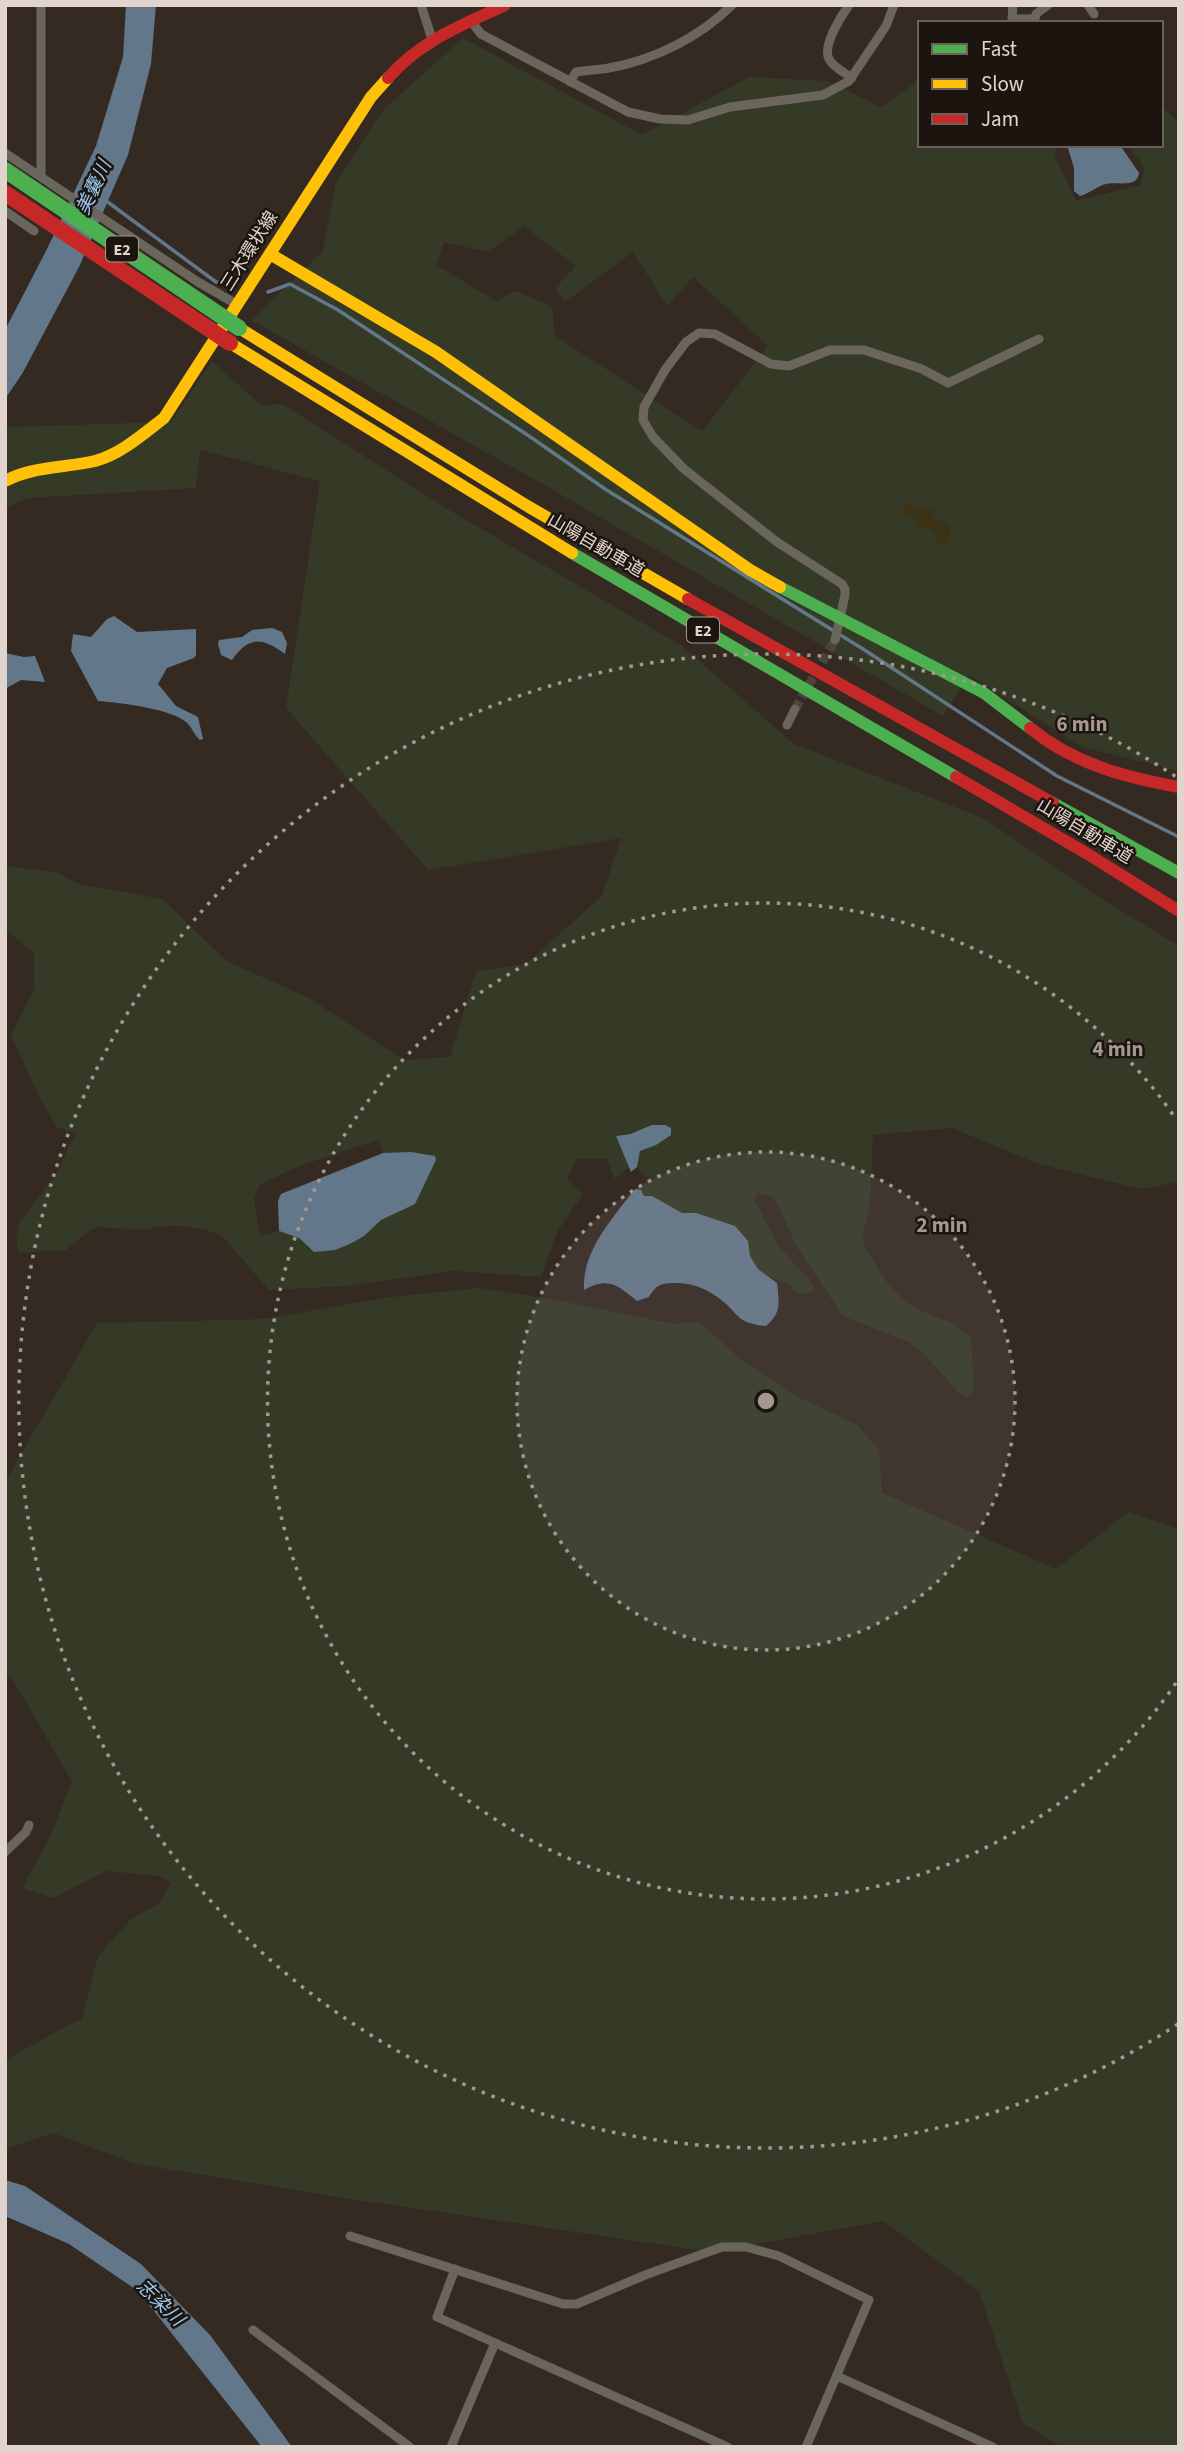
<svg xmlns="http://www.w3.org/2000/svg" width="1184" height="2452" font-family="'Source Sans 3','Noto Sans JP',sans-serif">
  <rect width="100%" height="100%" fill="#342a22"/>
  <!-- green -->
  <g fill="#353a26" fill-rule="evenodd">
    <path d="M463,38L642,135L749,77L827,81L881,107L920,79V145H1056L1055,156L1076,201L1140,185L1145,168L1127,145H1161V105L1179,124V771L1082,747L969,675L943,716L553,490L251,320L323,251L335,185L383,110ZM524,226L576,266L555,288L565,302L633,252L667,306L693,277L768,346L702,431L555,336L552,306L516,291L496,301L436,265L444,242L488,252Z"/>
    <path d="M212,361L261,405L282,404L449,510L682,646L794,744L983,818L1099,897L1179,946V1182L1140,1189L1039,1164L952,1128L873,1135L870,1203L863,1234L865,1248L886,1281L903,1300L923,1312L953,1323L971,1338L974,1392L967,1397L959,1393L923,1353L909,1342L848,1318L841,1313L797,1247L777,1202L772,1196L757,1193L754,1200L779,1247L812,1283L814,1291L798,1294L787,1282L771,1278L758,1270L750,1256L747,1241L696,1213H682L652,1196L644,1197L641,1190L635,1189L649,1179L637,1167L639,1151L644,1148L656,1145L665,1125C647,1125 634,1133 617,1136L629,1167L615,1179L607,1159H576L567,1179L583,1194L557,1232L541,1277L454,1271L346,1286L269,1290L224,1238C208,1226 164,1222 147,1230L98,1227L90,1230L66,1250L19,1253L16,1238L19,1223L59,1170L68,1147L76,1134L57,1127L39,1096L11,1035L34,989V953L5,929V866L59,873L78,884L162,899L227,961L309,998L404,1060L450,1057L476,971L526,964L602,896L621,838L428,870L286,708L320,481L200,450L196,488L28,498L5,508V427L171,422ZM378,1140L383,1153L428,1154L436,1160L415,1204L381,1220L364,1236L350,1244L335,1250H310L299,1238L279,1231L260,1236L254,1200L259,1185L299,1166Z"/>
    <path d="M480,1288L550,1299L674,1324L699,1322L744,1362L800,1398L857,1425L879,1450L882,1493L1056,1569L1128,1512L1179,1529V2447H1062L1023,2423L979,2291L883,2221L712,2252L331,2196L136,2164L53,2133L5,2149V2060L82,2018L98,1956L130,1920L160,1903L171,1882L159,1876L106,1871L53,1898L22,1888L50,1837L72,1781L11,1677H5V1482L97,1323L263,1319L391,1297Z"/>
  </g>
  <!-- sand -->
  <path fill="#3c3316" d="M911,502L917,509L921,506L933,510L936,521L946,522L949,525L951,538L948,544L937,543L934,530C918,527 921,533 914,517H906L902,512L904,505Z"/>
  <!-- water -->
  <g fill="#62778a">
    <path d="M126,5H156L151,64L128,155L79,267L22,374L5,399V330L47,249L96,146L123,57Z"/>
    <path d="M1067,145H1120L1139,173C1137,189 1117,181 1106,184C1097,186 1089,194 1080,196L1074,191V168Z"/>
    <path d="M114,616L137,632L196,629V655L194,658L167,668L158,684L176,706L198,717L203,739L200,740C194,735 192,727 186,722C172,709 117,702 98,701L71,651L73,634L91,637L107,619Z"/>
    <path d="M272,628L282,632L287,643L285,654C263,638 249,635 232,660L221,655L218,644L219,640L242,637L252,630Z"/>
    <path d="M5,653L24,657L35,656L45,682L21,680L5,689Z"/>
    <path d="M652,1125H665L671,1128V1135L656,1145L640,1151L637,1167L631,1172L616,1136L630,1134Z"/>
    <path d="M411,1152L435,1156L436,1160L415,1204L381,1220L364,1236L350,1244L335,1250L314,1252L299,1238L279,1231L278,1201L281,1194L383,1153Z"/>
    <path d="M635,1189L641,1190L644,1196H652L682,1213H696L735,1226L748,1241L750,1256L758,1269L777,1283C779,1303 782,1312 766,1326C757,1325 748,1324 740,1318C735,1314 730,1307 725,1303C710,1290 695,1283 675,1283C661,1283 656,1285 649,1297L637,1301C618,1286 609,1276 584,1290C582,1251 612,1219 635,1189Z"/>
    <path d="M5,2180L25,2186L141,2264L210,2335L292,2447H262L138,2291L69,2244L5,2216Z"/>
  </g>
  <g fill="none" stroke-linecap="round" stroke-linejoin="round">
    <!-- stream -->
    <g stroke="#62778a" stroke-width="3.5">
      <path d="M105,200L216,282L237,283"/>
      <path d="M268,292L290,284L338,310L532,438L605,489L863,649L1057,776L1179,837"/>
    </g>
    <!-- street-tunnel -->
    <path stroke="#4e443c" stroke-width="9" stroke-dasharray="9 4.5" stroke-linecap="butt" d="M795,709L835,640"/>
    <!-- street -->
    <g stroke="#6b665c" stroke-width="9">
      <path d="M421,5L432,39"/>
      <path d="M849,5C841,16 822,46 829,59C833,67 845,73 852,78"/>
      <path d="M1013,5L1012,19H1034"/>
      <path d="M1088,5L1094,14"/>
      <path d="M471,21L481,34L628,112L660,119L688,120L730,107L823,95L849,81L886,26L894,5"/>
      <path d="M1034,23L1036,14L1048,5"/>
      <path d="M570,82L576,72C587,70 598,70 609,68C654,60 700,37 732,5"/>
      <path d="M5,153L198,282L238,305"/>
      <path d="M41,176V5"/>
      <path d="M5,211L34,231"/>
      <path d="M835,640L845,595V589L842,584L777,542L684,469L653,437L643,420L644,407L665,370L686,342L699,333L715,334L771,364L789,366L830,350H864L922,369L948,383L1039,339"/>
      <path d="M787,725L795,709"/>
      <path d="M5,1852L26,1832L29,1825"/>
      <path d="M350,2236L563,2304H577L645,2275L722,2247H746L779,2256L869,2300L806,2447"/>
      <path d="M455,2269L437,2317L728,2447"/>
      <path d="M253,2330L410,2447"/>
      <path d="M837,2376L993,2447"/>
      <path d="M451,2447L495,2343"/>
    </g>
    <!-- fast -->
    <g stroke="#4caf50" stroke-width="12">
      <path d="M572,553L956,777"/>
      <path d="M780,587L984,693L1030,728"/>
      <path d="M1053,803L1179,873"/>
    </g>
    <!-- slow -->
    <g stroke="#ffc107" stroke-width="12">
      <path d="M270,254L436,352L750,570L780,587"/>
      <path d="M239,328L529,507L688,599"/>
      <path d="M230,343L572,553"/>
      <path d="M5,481C33,466 65,468 95,461C121,454 143,434 164,418L371,97L388,78"/>
    </g>
    <!-- jam -->
    <g stroke="#c62828" stroke-width="12">
      <path d="M388,78C421,40 461,26 505,5"/>
      <path d="M688,599L1053,803"/>
      <path d="M1030,728C1074,764 1124,777 1179,787"/>
      <path d="M956,777L1086,853L1179,911"/>
    </g>
    <!-- fast-bridge -->
    <path stroke="#4caf50" stroke-width="16" d="M5,170L239,328"/>
    <!-- jam-bridge -->
    <path stroke="#c62828" stroke-width="16" d="M5,193L230,343"/>
  </g>
  <!-- distance rings -->
  <circle cx="766" cy="1401" r="249" fill="#a49890" fill-opacity=".12"/>
  <g fill="none" stroke="#a49890" stroke-width="3.5" stroke-dasharray="3.5 7">
    <circle cx="766" cy="1401" r="249"/>
    <path d="M1176 1683A498 498 0 1 1 1176 1119"/>
    <path d="M1178 2024A747 747 0 1 1 1178 778"/>
  </g>
  <g text-anchor="middle" stroke-width="5" stroke-linejoin="round" paint-order="stroke">
    <!-- shield labels -->
    <g fill="#1c140e" stroke="#a69a93" stroke-width="2">
      <rect x="106" y="236.5" width="32" height="25" rx="5"/>
      <rect x="687" y="617.5" width="32" height="25" rx="5"/>
    </g>
    <g font-size="16" font-weight="bold" fill="#e1d4cc">
      <text x="122" y="255">E2</text>
      <text x="703" y="636">E2</text>
    </g>
    <!-- street labels -->
    <g font-size="18" fill="#e1d4cc" stroke="#1c140e">
      <text transform="translate(249 251) rotate(-58)" y="6">三木環状線</text>
      <text transform="translate(596 545) rotate(30)" y="6">山陽自動車道</text>
      <text transform="translate(1085 831) rotate(31)" y="6">山陽自動車道</text>
    </g>
    <!-- water labels -->
    <g font-size="19" font-style="italic" fill="#9ccaf0" stroke="#1c140e">
      <text transform="translate(93 187) rotate(-65)" y="7">美嚢川</text>
      <text transform="translate(161 2302) rotate(44)" y="7">志染川</text>
    </g>
  </g>
  <circle cx="766" cy="1401" r="10" fill="#a49890" stroke="#1c140e" stroke-width="3.5"/>
  <g font-size="21" text-anchor="middle" font-weight="bold" fill="#a49890" stroke="#1c140e" stroke-width="5" stroke-linejoin="round" paint-order="stroke">
    <text x="1082" y="731">6 min</text>
    <text x="1118" y="1056">4 min</text>
    <text x="942" y="1232">2 min</text>
  </g>
  <!-- border -->
  <rect width="1184" height="2452" fill="none" stroke="#e1d4cc" stroke-width="14"/>
  <!-- legend -->
  <rect x="918" y="21" width="245" height="126" fill="#1c140e" stroke="#6b615a" stroke-width="2"/>
  <rect x="932" y="44" width="35" height="10" fill="#4caf50" stroke="#6b615a" stroke-width="2"/>
  <text x="981" y="56" font-size="21" fill="#e1d4cc">Fast</text>
  <rect x="932" y="79" width="35" height="10" fill="#ffc107" stroke="#6b615a" stroke-width="2"/>
  <text x="981" y="91" font-size="21" fill="#e1d4cc">Slow</text>
  <rect x="932" y="114" width="35" height="10" fill="#c62828" stroke="#6b615a" stroke-width="2"/>
  <text x="981" y="126" font-size="21" fill="#e1d4cc">Jam</text>
</svg>
